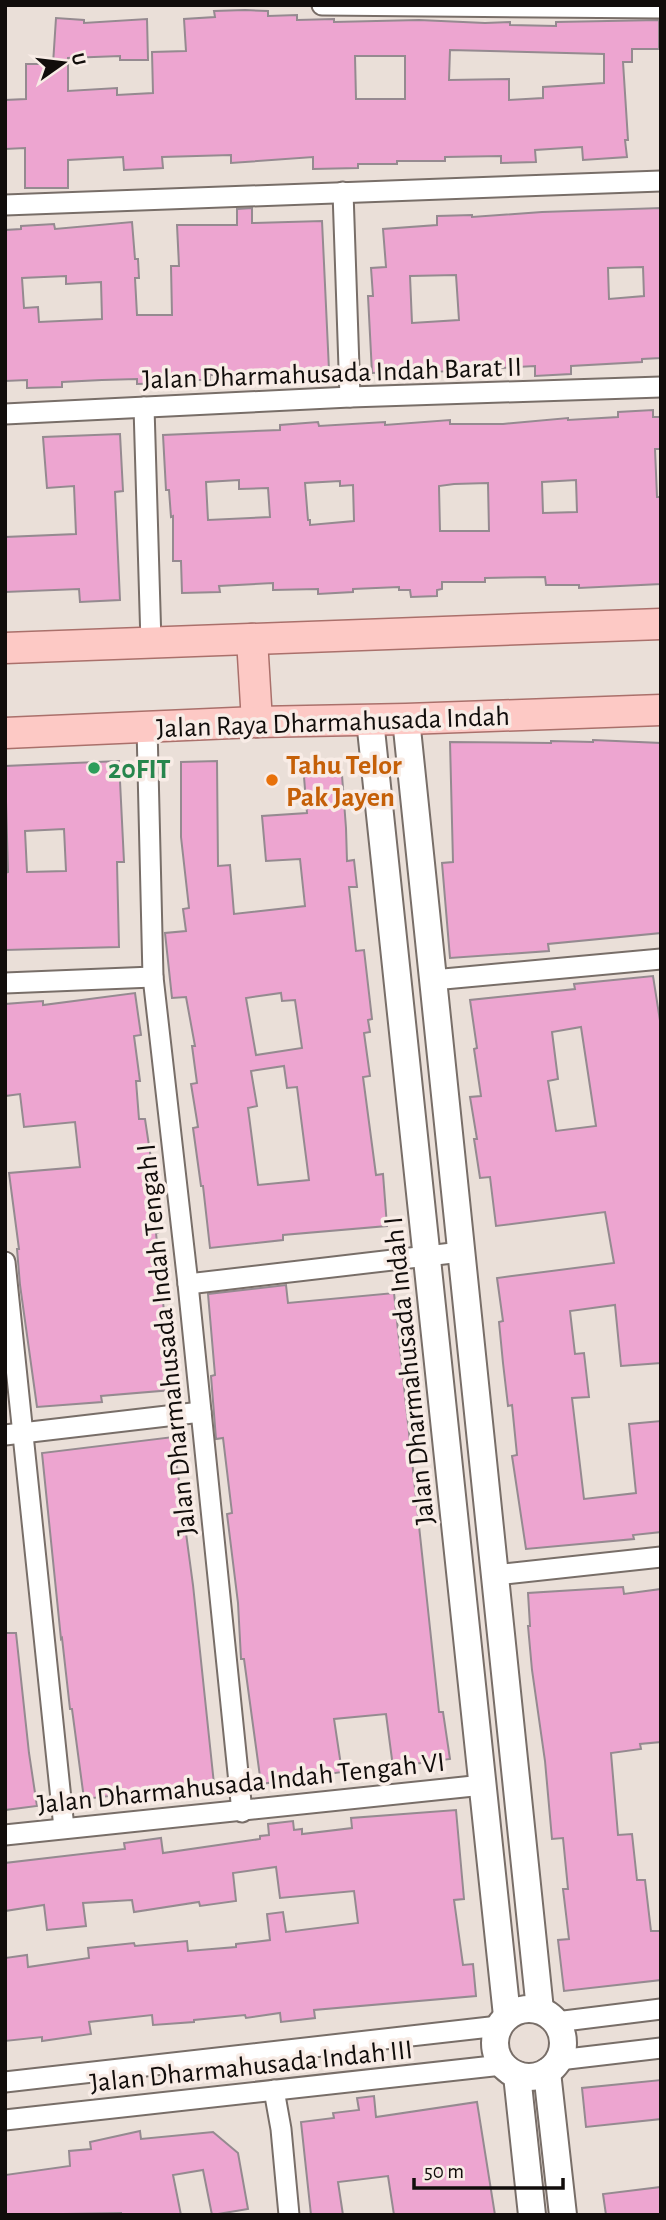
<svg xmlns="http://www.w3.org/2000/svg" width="666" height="2220" font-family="'Alegreya Sans',sans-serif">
  <rect width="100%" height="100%" fill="#eadfd8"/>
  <!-- building -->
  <g fill="#eda5d0" stroke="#958a90" stroke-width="2" fill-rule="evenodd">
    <path d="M245,10L268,11V16L297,15V20L334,19V22L419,20L485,23L510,22V25L556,26V22L659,20V49H632V62H623L628,140H625L627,157L583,160L582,147L535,150L536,162L501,163V156L445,157V161H397V164H358V168L313,169V157L231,163V155L162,157L163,168L124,170L123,157L68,160V188H25V148L5,149V100L26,99V64H53L56,18L84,20V23L147,19L148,60H120V56L68,58V91L117,88V95L153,93L152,52L186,51L184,19L215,17L214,11ZM450,50L604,54V83L543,87V98L509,100V79L449,80ZM355,56H405V99H356Z"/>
    <path d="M252,208V223L322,221L329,370L285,372V376L262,374L210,375V380H169V383L137,384V379L102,380L62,382V387L27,388V380L5,381V230L21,229V226L54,224L55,229L132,222L135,259H138L139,278H135L137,315H172L171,266H179L177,225H237V209ZM66,276V284L101,282L102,319L39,322L38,307L24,308L22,278Z"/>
    <path d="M661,208V358L642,359V362L571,366V374L535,376V366L434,372V370L372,373L368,296H373L371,268L386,267L383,229L437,225V216L472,215V217L542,212ZM643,267L644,296L609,299L608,268ZM456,275L459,320L412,323L410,276Z"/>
    <path d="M653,410V417H661V449H655L657,497H661V584L579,588V585H546L545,577L485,578V582H442V589L437,590V596L411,597L410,590H399V587L353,589V592L318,594V589L273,590V583L219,586L220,592L182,593L181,561H173V516L171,517L169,490H166L163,435L280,430V425L318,422L319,426L385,422V425L450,420V424H503L568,418V420L618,417V412ZM239,480V489L268,488L270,517L208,520L206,482ZM576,480L577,512L543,513L542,482ZM340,481V486L353,485L354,521L310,525V520H308L305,483ZM488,483L489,531H440L439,486L454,484Z"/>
    <path d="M120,434L123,491L115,492L120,600L80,602L79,589L5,592V537L76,534L74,486L47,488L43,437Z"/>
    <path d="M593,740L661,743V933L548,944L549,951L450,958L442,863L453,862L450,742L551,743V741L593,742Z"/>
    <path d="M119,761L124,862H117L119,947L5,950V873L8,872L5,766ZM64,829L66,871L27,872L25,831Z"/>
    <path d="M217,761L218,866L230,865L234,914L305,906L300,859L266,861L262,816L307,813L303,765L341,762L346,828L347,861L354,860L357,887H349L356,951L364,950L372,1019L368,1020L370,1032L364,1033L370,1076L363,1077L376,1175L383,1174L387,1226L283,1235V1240L210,1248L203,1186H201L193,1128L198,1127L191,1084L197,1083L192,1046H195L186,997L172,998L165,933L186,931L183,909L189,908L181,837V762ZM281,993L282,1001L295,1000L302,1048L256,1055L246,998ZM284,1066L287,1088L297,1087L309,1180L258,1185L248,1108L257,1106L251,1071Z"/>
    <path d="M653,976L661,1027V1363L621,1366L615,1305L570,1311L575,1354L584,1353L589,1397L572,1398L584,1499L636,1493L629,1424L661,1421V1532L633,1535L634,1539L526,1549L512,1456L517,1455L512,1405L508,1406L503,1363L499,1322L503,1321L497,1278L614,1263L605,1212L496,1226L490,1177L480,1178L474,1139H477L470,1097L481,1096L474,1049L477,1048L470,1000L575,989L574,984ZM581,1027L596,1126L556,1131L548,1081L558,1079L552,1032Z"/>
    <path d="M135,993L141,1035L134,1036L140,1081H136L139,1119H145L156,1192H152L159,1232L156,1233L172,1390L101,1396L102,1402L37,1407L20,1285L17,1249H19L9,1173L80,1167L75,1122L24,1127L20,1094L5,1096V1004L43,1001V1005Z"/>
    <path d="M286,1285L288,1303L394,1293L439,1712H443L450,1759L393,1767L386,1714L334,1719L342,1772L261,1784L244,1659H241L238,1603L227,1514L232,1513L223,1438L216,1439L211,1376L215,1375L208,1294Z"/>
    <path d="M173,1437L193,1585L214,1784L84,1799L72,1709H70L62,1638L61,1639L42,1453Z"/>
    <path d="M623,1587L624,1594L661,1589V1742L640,1744L641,1749L611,1753L618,1835L632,1834L637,1880H645L651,1931H661V1980L564,1991L558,1940L569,1939L563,1889H568L563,1838L552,1839L545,1761L532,1670L528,1626H530L528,1593Z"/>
    <path d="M5,1633H16L29,1753L37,1806L5,1810Z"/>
    <path d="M456,1810L464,1899L454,1900L463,1965L473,1964L476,1996L314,2010L315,2018L281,2022L280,2013L246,2018L245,2015L194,2020V2022L153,2025L152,2015L89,2022L91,2034L42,2041V2037L5,2041V1958L27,1955L28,1967L89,1958L88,1948L134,1943L135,1946L187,1941L188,1951L236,1947V1944L270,1940L267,1914L283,1912L286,1932L358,1923L354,1891L280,1898L276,1867L233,1873L236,1901L200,1906L199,1902L134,1912L132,1900L83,1903L86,1926L47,1930L44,1905L5,1911V1863L125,1849L124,1843L161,1838L163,1853L260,1839V1836L269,1835L268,1824L293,1821L294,1830L302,1829V1834L352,1828L351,1818Z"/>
    <path d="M661,2080V2119L586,2127L582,2088Z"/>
    <path d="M374,2096L376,2117L477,2102L495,2215H394L388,2176L338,2182L343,2215H311L301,2122L334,2118L333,2113L359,2110L357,2098Z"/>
    <path d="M140,2131L141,2139L213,2132L238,2153L248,2209L212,2215L203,2170L173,2175L181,2215H121V2213L5,2215V2175L70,2166L69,2151L91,2149L90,2142Z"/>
    <path d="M661,2187V2215H606L603,2194Z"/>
  </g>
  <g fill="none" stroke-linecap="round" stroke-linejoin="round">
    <!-- minor casing -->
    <g stroke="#786e68" stroke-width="23">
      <g id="minor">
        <path d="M322,5L661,8"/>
        <path d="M343,192L350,397"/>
        <path d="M5,205L661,181"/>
        <path d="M144,407L151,643"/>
        <path d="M5,414L350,397L661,387"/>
        <path d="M147,727L153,977L188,1284L242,1812"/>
        <path d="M433,980L661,959"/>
        <path d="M5,983L153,977"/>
        <path d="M5,1262L64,1828"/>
        <path d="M188,1284L461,1252"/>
        <path d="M5,1435L201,1412"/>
        <path d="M495,1575L661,1557"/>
        <path d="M5,1835L483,1785"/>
        <path d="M556,2022L661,2009"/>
        <path d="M559,2060L661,2048"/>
        <path d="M5,2082L499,2026"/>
        <path d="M274,2090L281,2129L289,2215"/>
        <path d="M5,2120L502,2065"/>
      </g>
    </g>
    <!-- secondary casing -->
    <g stroke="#786e68" stroke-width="30">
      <g id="secondary">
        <path d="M406,719L540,2010"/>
        <path d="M370,720L507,2016"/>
        <circle cx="529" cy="2043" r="34"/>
        <path d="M547,2072L563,2215"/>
        <path d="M517,2075L532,2215"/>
      </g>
    </g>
    <!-- primary casing -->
    <g stroke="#aa706b" stroke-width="33">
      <g id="primary">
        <path d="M252,639L257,722"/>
        <path d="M5,648L661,624"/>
        <path d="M5,733L257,722L406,719L661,710"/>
      </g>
    </g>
    <!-- minor -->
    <use href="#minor" stroke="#fff" stroke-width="19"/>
    <!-- secondary -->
    <use href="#secondary" stroke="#fff" stroke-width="26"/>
    <!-- primary -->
    <use href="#primary" stroke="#fdc9c5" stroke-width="30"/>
  </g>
  <!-- markers -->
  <circle fill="#2e9e5b" stroke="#f8ece6" stroke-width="2.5" cx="94" cy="768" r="7"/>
  <circle fill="#e8710a" stroke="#f8ece6" stroke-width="2.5" cx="272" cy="780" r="7"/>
  <g text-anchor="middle" stroke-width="7" stroke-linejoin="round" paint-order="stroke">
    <!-- street labels -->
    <g font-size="28" fill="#110d0b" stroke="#f8ece6">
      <text transform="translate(332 372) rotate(-2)" y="10">Jalan Dharmahusada Indah Barat II</text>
      <text transform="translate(333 721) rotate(-2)" y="10">Jalan Raya Dharmahusada Indah</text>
      <text transform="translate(165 1340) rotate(-96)" y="10">Jalan Dharmahusada Indah Tengah I</text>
      <text transform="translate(408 1371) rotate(-96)" y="10">Jalan Dharmahusada Indah I</text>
      <text transform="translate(241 1782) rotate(-6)" y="10">Jalan Dharmahusada Indah Tengah VI</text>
      <text transform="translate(251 2065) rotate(-6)" y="10">Jalan Dharmahusada Indah III</text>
    </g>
    <!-- food labels -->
    <g font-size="28" font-weight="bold" fill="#c56008" stroke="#f8ece6" text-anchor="start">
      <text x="286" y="774">Tahu Telor<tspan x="286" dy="32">Pak Jayen</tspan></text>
    </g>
    <!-- leisure labels -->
    <g font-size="28" font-weight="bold" fill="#27864d" stroke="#f8ece6" text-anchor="start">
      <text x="108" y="778">20FIT</text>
    </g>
  </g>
  <!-- border -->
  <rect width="666" height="2220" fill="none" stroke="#110d0b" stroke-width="14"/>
  <!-- north arrow -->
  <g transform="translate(63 63) rotate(76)" stroke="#f8ece6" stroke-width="5" paint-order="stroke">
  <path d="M0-5L12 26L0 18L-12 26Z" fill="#110d0b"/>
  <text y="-10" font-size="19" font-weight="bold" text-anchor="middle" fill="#110d0b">U</text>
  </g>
  <!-- scale -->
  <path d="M414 2178v10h149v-10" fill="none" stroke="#110d0b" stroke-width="3.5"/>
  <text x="424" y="2178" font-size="21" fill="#110d0b" stroke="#f8ece6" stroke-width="5" paint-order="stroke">50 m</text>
</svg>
